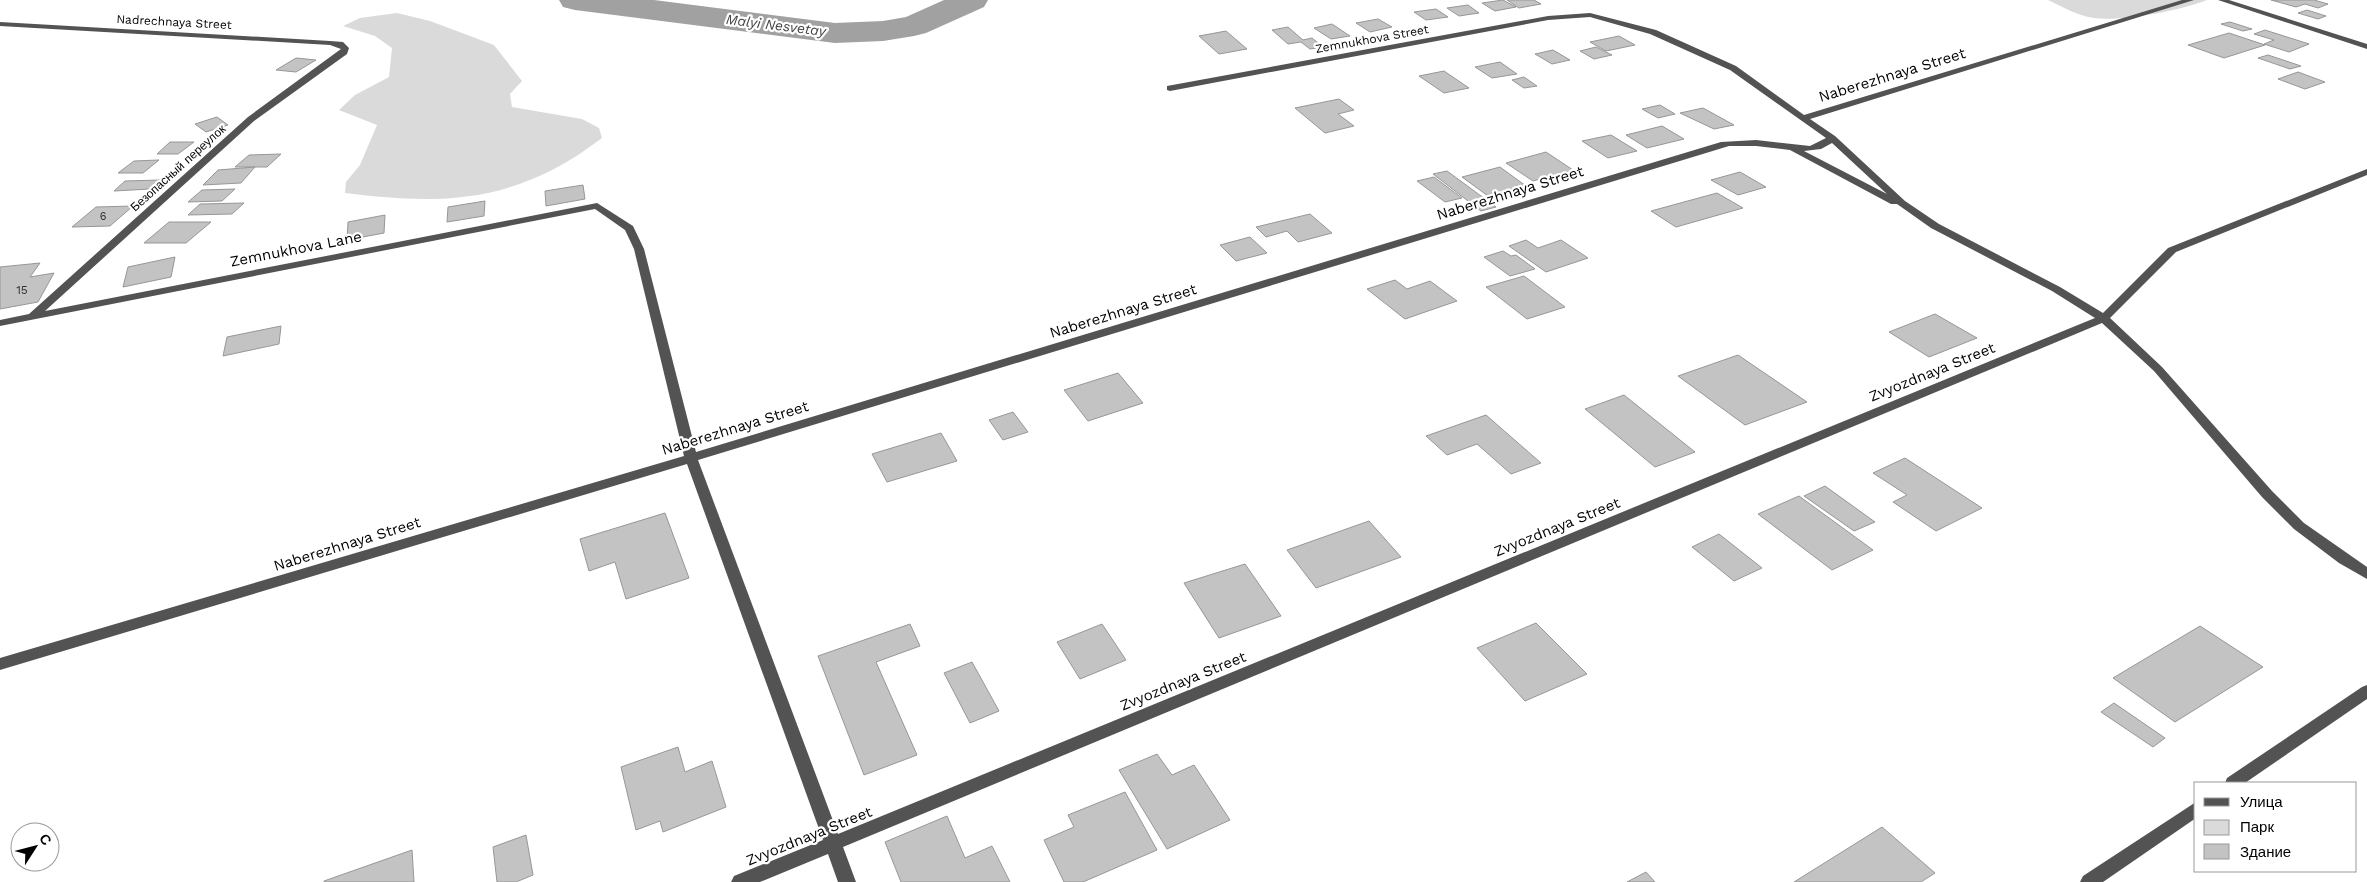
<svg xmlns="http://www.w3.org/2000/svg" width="2367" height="882" font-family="'Work Sans',sans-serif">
  <rect width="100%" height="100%" fill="#fff"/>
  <!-- green -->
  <g fill="#dadada">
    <path d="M2048,0H2207C2182,10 2122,22 2094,18C2078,16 2063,7 2048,0Z"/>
    <path d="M397,13L430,21L494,45L522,81L510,94L512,107L582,119L599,128L602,138C518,202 447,206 345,193L346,182L360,165L377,125L339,110L355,95L389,77L392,48L375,36L343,26L360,18Z"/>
  </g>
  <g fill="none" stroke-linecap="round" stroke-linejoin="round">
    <!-- river -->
    <path fill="#a1a1a1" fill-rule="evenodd" d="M559,0H654L835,23L883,21L906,17L944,0H988L984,7L926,33L914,36L883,41L835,43L575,10L563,7Z"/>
  </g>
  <!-- building -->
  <g fill="#c3c3c3" stroke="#979797">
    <path d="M1503,0L1516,7L1495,11L1482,3Z"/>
    <path d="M1507,0H1534L1541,4L1519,8Z"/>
    <path d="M2271,0H2314L2328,4L2318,8L2305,4L2296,7Z"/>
    <path d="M1468,5L1479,13L1459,16L1447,8Z"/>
    <path d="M1436,9L1448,17L1426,20L1414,12Z"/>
    <path d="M2307,10L2326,16L2318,19L2298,13Z"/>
    <path d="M1378,19L1392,27L1370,32L1356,23Z"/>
    <path d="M2230,22L2252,29L2243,31L2221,24Z"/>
    <path d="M1332,24L1350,36L1331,39L1314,28Z"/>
    <path d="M1288,27L1303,40L1312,38L1323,47L1310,49L1301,42L1288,44L1272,30Z"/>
    <path d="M2265,30L2309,44L2289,52L2264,44L2274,40L2254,34Z"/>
    <path d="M1226,31L1247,49L1219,54L1199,36Z"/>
    <path d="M2229,33L2265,45L2224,58L2188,45Z"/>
    <path d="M1619,36L1635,45L1606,51L1590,42Z"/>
    <path d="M1596,47L1612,55L1594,59L1580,51Z"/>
    <path d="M1553,50L1570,60L1552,64L1535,54Z"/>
    <path d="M2268,55L2301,66L2290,69L2258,58Z"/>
    <path d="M296,58L316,60L296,72L276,70Z"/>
    <path d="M1500,62L1517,74L1492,78L1475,67Z"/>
    <path d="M1444,71L1469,88L1444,93L1419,76Z"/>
    <path d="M2298,72L2325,82L2305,89L2278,79Z"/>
    <path d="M1524,77L1537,86L1524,88L1512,80Z"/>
    <path d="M1339,99L1354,110L1338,114L1354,126L1325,133L1295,108Z"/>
    <path d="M1660,105L1675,114L1658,118L1642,109Z"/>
    <path d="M1703,108L1734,125L1714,129L1680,113Z"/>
    <path d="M217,117L228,125L206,132L195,124Z"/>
    <path d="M1662,126L1684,139L1647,148L1626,135Z"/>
    <path d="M1611,135L1637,151L1608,158L1582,141Z"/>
    <path d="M170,142H194L178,154H157Z"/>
    <path d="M1546,152L1573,170L1533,181L1506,163Z"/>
    <path d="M281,154L267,167H235L249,155Z"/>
    <path d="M159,160L143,173H118L134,161Z"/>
    <path d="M255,167L241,183L203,185L218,170Z"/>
    <path d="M1500,167L1526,186L1488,196L1462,177Z"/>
    <path d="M1447,171L1496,207L1481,211L1433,174Z"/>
    <path d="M1740,172L1766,187L1738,195L1711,180Z"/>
    <path d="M1434,177L1462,198L1445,202L1417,181Z"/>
    <path d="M160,180L150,189L114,191L125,181Z"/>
    <path d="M583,185L585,199L546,206L545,191Z"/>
    <path d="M235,189L222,201L188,202L202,190Z"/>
    <path d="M1717,193L1743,208L1676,227L1651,211Z"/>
    <path d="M485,201L484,216L447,222L448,207Z"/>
    <path d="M244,203L232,214L188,215L200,204Z"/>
    <path d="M133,206L110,226L72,227L96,207Z"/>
    <path d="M1310,214L1332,233L1298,242L1287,231L1266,237L1256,227Z"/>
    <path d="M385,215L384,233L347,240L348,222Z"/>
    <path d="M169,222H211L186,243H144Z"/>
    <path d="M1250,237L1267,253L1236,261L1220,245Z"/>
    <path d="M1526,240L1538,248L1561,240L1588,258L1546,272L1509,246Z"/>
    <path d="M1503,251L1511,256L1516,255L1535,269L1510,276L1484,257Z"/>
    <path d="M175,257L171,277L123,287L128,267Z"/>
    <path d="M40,263L30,277L54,273L38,302L0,309V267Z"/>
    <path d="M1524,276L1565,307L1527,319L1486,287Z"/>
    <path d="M1395,280L1407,289L1430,281L1457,301L1405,319L1367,289Z"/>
    <path d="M1935,314L1977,338L1929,357L1889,332Z"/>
    <path d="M281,326L279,344L223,356L227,337Z"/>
    <path d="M1738,355L1807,402L1745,425L1678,376Z"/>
    <path d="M1118,373L1143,403L1088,421L1064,390Z"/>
    <path d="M1624,395L1695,452L1655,467L1585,409Z"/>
    <path d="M1013,412L1028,432L1003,440L989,420Z"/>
    <path d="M1486,415L1541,463L1511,474L1477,444L1447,455L1426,436Z"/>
    <path d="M941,433L957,461L887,482L872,454Z"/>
    <path d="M1905,458L1982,508L1936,531L1893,502L1907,495L1873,473Z"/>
    <path d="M1825,486L1875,522L1854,531L1804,496Z"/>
    <path d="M1799,496L1873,550L1832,570L1758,514Z"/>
    <path d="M665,513L689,578L626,599L615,562L589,571L580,539Z"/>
    <path d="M1369,521L1401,557L1316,588L1287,550Z"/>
    <path d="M1719,534L1762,568L1734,581L1692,547Z"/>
    <path d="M1245,564L1281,616L1219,638L1184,583Z"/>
    <path d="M1536,623L1587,674L1525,701L1477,648Z"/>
    <path d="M910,624L920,646L876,662L917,755L864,775L818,656Z"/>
    <path d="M1102,624L1126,660L1080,679L1057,642Z"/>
    <path d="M2200,626L2263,667L2175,722L2113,678Z"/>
    <path d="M972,662L999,711L970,723L944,673Z"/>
    <path d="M2114,703L2165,738L2153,747L2101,712Z"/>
    <path d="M678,747L685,772L712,761L726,807L663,832L660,821L636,830L621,767Z"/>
    <path d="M1157,754L1172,775L1194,765L1230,820L1167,849L1119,770Z"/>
    <path d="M1125,792L1157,850L1083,882H1064L1044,840L1074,827L1068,815Z"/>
    <path d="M947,816L965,858L992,846L1010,882H901L885,842Z"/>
    <path d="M1882,827L1935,873L1921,882H1794Z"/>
    <path d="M526,835L533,875L516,882H497L493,847Z"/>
    <path d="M412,850L414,882H324V881Z"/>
    <path d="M1646,872L1655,882H1627Z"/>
  </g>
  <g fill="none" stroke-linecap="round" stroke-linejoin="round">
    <!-- minor -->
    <g fill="#535353" fill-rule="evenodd">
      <path d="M2182,0H2194L1810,119L1835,136L1905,201L1939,224L2060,287L2103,313L2168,248L2367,169V175L2176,252L2110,318L2162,367L2272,491L2304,523L2367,567V579L2339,563L2294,529L2262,497L2154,371L2102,323L843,847L856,882H838L828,854L760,882H731L734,876L823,840L687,464L0,670V658L684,456L634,249L625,230L595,209L0,326V320L29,314L248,117L341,49L330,45L0,26V22L330,41L343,42L349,48L347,54L254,121L45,311L597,203L633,226L644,249L696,452L1721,142L1756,140L1810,146L1826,138L1730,70L1650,34L1590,17L1548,20L1170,91L1167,90V86L1548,16L1590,13L1656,30L1736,66L1804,115ZM1832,143L1887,194L1804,151L1821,149ZM1729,146H1756L1790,150L1891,204H1897L1931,228L2052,291L2095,318L838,834L698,460Z"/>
      <path d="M2218,0H2229L2367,44V49Z"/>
      <path d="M2367,685V699L2245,783H2225L2227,778L2362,687Z"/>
      <path d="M2196,802V818L2103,882H2080L2083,876Z"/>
    </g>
  </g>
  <g text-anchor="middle" stroke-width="4.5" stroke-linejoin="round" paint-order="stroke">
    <!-- far-number labels -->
    <g font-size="11" fill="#313131">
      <text x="103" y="220">6</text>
    </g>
    <!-- far-street labels -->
    <g font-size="12" fill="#000" stroke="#fff">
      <text transform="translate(174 22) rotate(3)" y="4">Nadrechnaya Street</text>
      <text transform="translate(1372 39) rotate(-10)" y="4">Zemnukhova Street</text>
      <text transform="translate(178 168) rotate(-42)" y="4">Безопасный переулок</text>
    </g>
    <!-- number labels -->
    <g font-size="12" fill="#313131">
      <text x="22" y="294">15</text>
    </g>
    <!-- far-water labels -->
    <g font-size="14" font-style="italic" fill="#424242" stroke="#fff">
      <text transform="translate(776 25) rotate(7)" y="5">Malyi Nesvetay</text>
    </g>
    <!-- street labels -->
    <g font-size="15" fill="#000" stroke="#fff">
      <text transform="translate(1892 75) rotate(-17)" y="5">Naberezhnaya Street</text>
      <text transform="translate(1510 193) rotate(-17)" y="5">Naberezhnaya Street</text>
      <text transform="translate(296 249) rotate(-11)" y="5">Zemnukhova Lane</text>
      <text transform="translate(1123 311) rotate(-17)" y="5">Naberezhnaya Street</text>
      <text transform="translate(1932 372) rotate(-22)" y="5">Zvyozdnaya Street</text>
      <text transform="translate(735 428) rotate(-17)" y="5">Naberezhnaya Street</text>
      <text transform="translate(1557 527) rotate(-22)" y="5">Zvyozdnaya Street</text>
      <text transform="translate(347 544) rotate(-17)" y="5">Naberezhnaya Street</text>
      <text transform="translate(1183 681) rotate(-22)" y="5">Zvyozdnaya Street</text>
      <text transform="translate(809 836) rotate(-22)" y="5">Zvyozdnaya Street</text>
    </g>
  </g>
  <!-- legend -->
  <rect x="2194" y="782" width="162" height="90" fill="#ffffff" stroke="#999999"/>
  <rect x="2204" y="798" width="25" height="8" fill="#535353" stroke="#999999"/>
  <text x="2240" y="807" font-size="15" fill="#000000">Улица</text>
  <rect x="2204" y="820" width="25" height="15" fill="#dadada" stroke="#999999"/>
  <text x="2240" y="832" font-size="15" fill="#000000">Парк</text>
  <rect x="2204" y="844" width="25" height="15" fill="#c3c3c3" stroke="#999999"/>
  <text x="2240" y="857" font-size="15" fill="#000000">Здание</text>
  <!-- north arrow -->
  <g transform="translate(35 847) rotate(54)"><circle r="24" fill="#ffffff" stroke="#999999"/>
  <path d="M0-4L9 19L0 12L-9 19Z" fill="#000000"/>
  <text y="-8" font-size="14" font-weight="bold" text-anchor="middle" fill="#000000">С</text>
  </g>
</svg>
